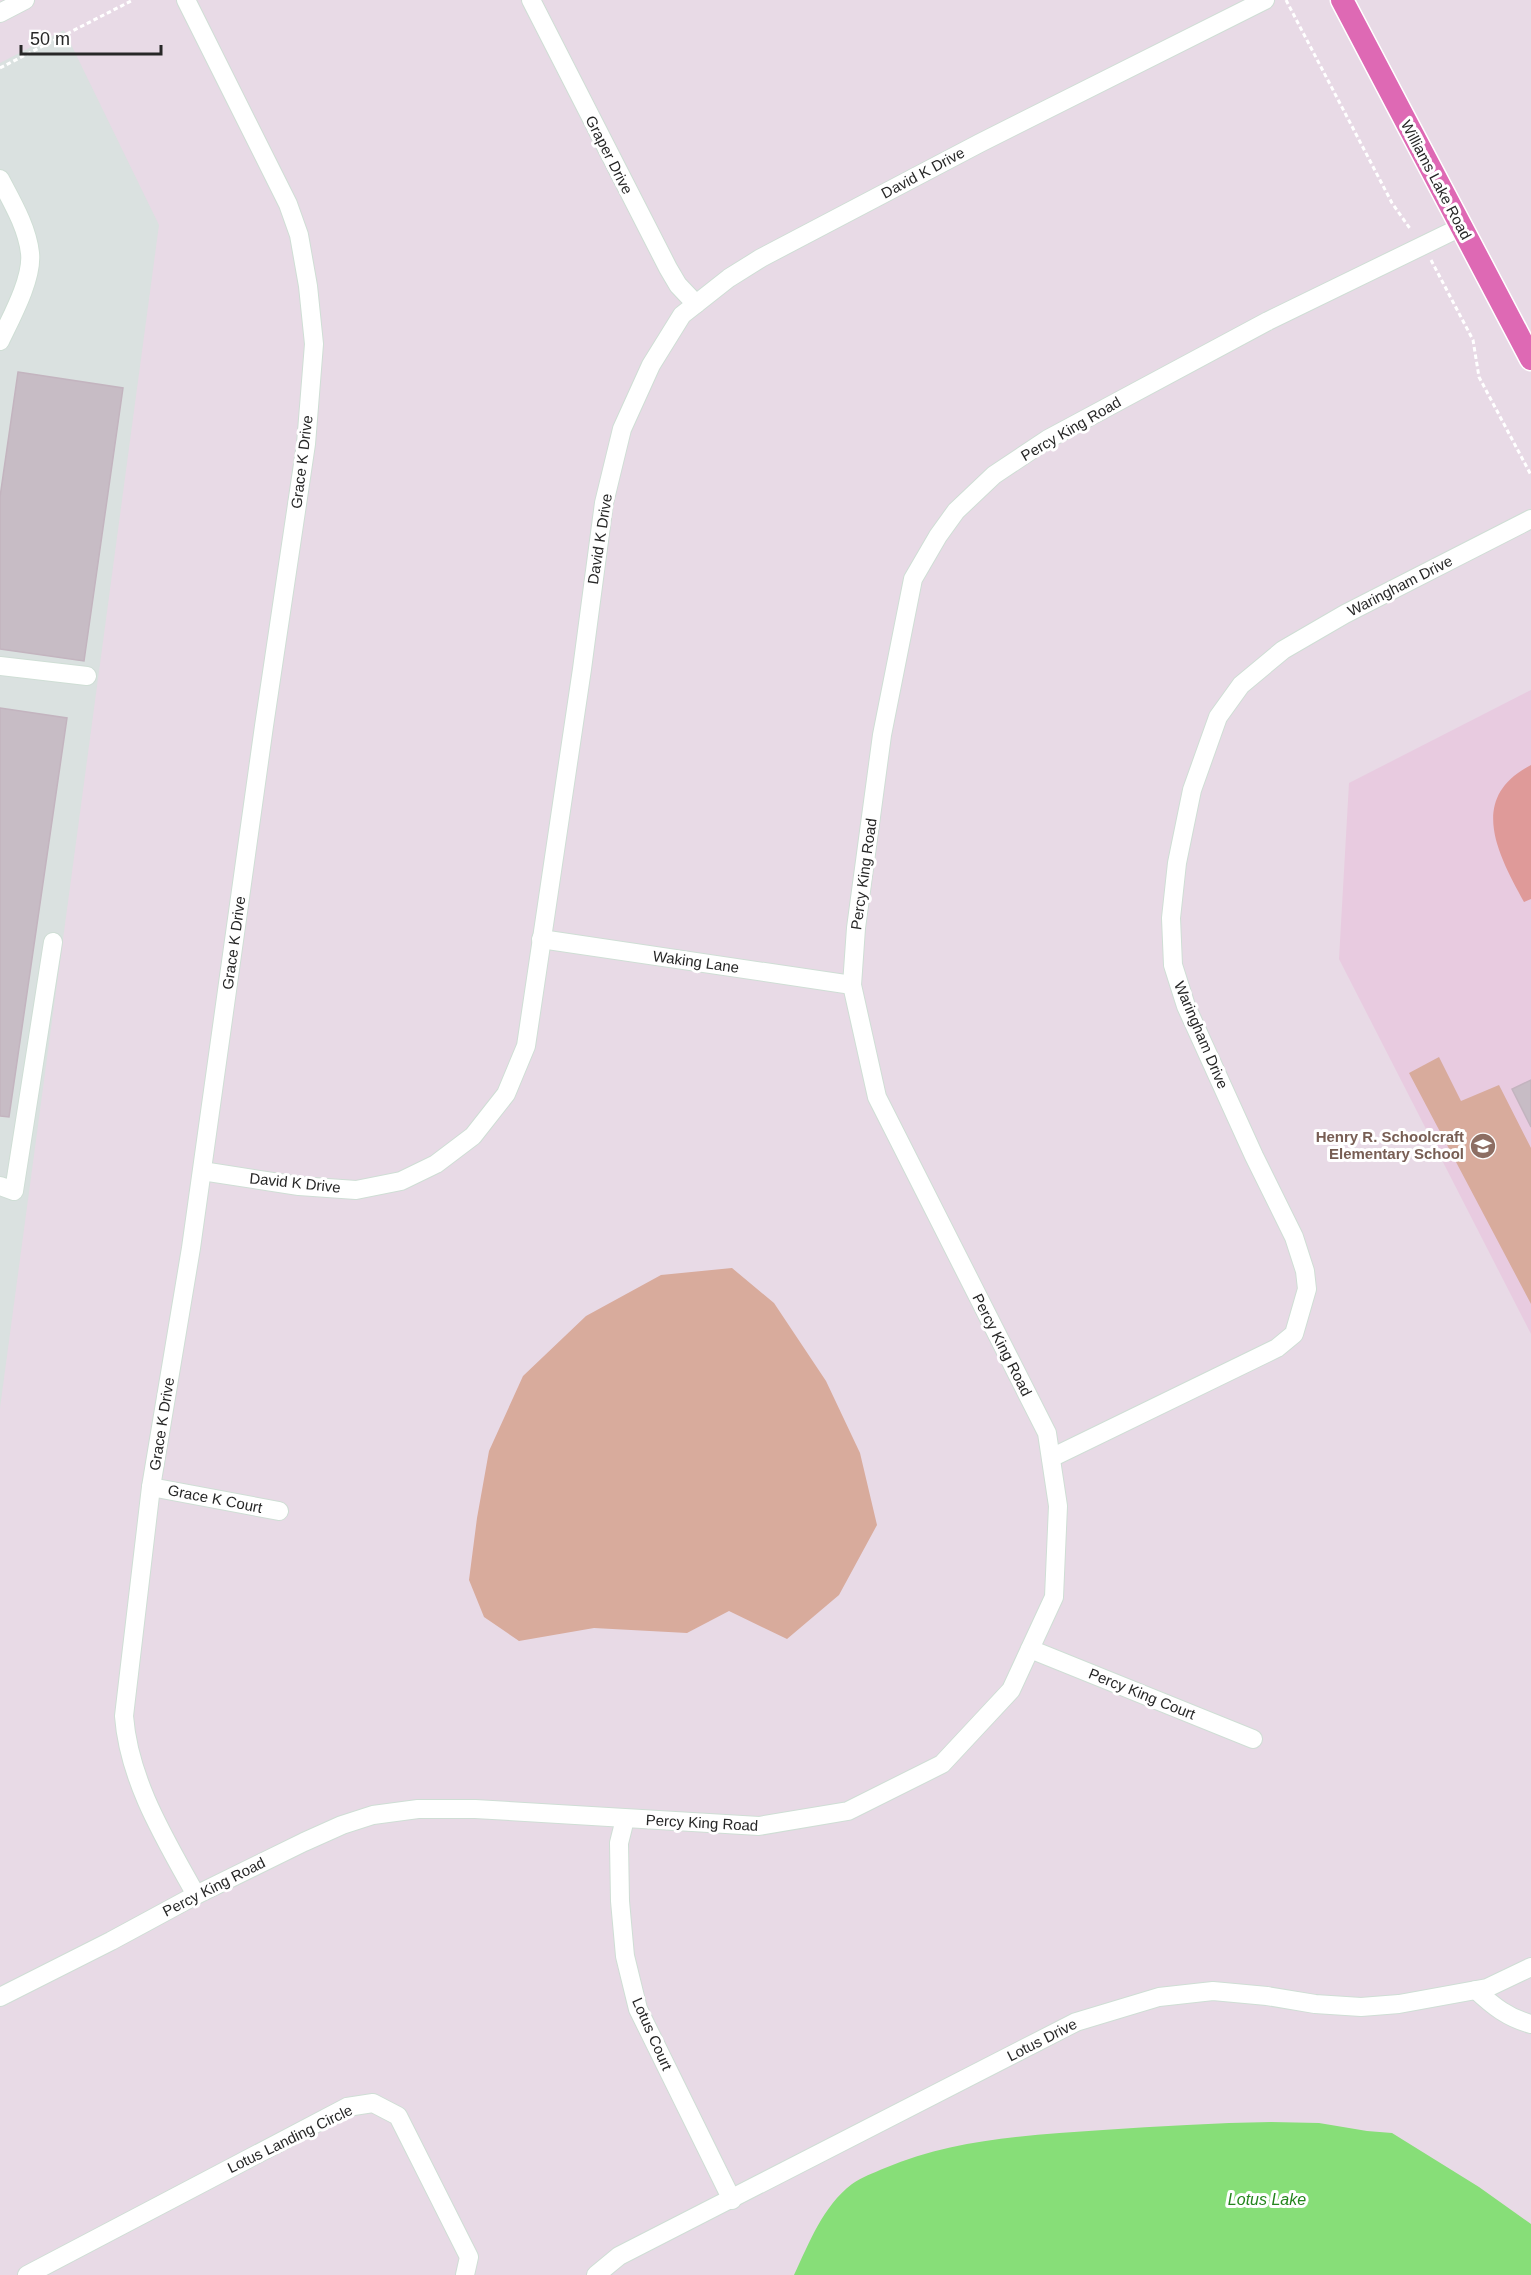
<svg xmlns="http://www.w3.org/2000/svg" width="1531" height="2275" font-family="Helvetica,sans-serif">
  <rect width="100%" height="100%" fill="#e8dae6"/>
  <!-- industrial -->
  <path fill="#dae1e0" d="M64,30L159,225L0,1408V63Z"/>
  <!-- education -->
  <path fill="#e8cbe0" d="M1531,690V1334L1339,959L1349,783Z"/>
  <!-- green -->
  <g fill="#d8ab9c">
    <path d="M1439,1057L1461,1101L1499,1085L1531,1148V1304L1409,1073Z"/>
    <path d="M732,1268L774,1303L826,1381L860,1453L877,1525L839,1595L787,1639L729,1611L687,1633L594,1628L519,1641L484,1617L469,1580L477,1518L489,1451L523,1376L586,1316L661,1275Z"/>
  </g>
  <!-- pitch -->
  <path fill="#df9a99" d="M1531,765V899L1524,902C1498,854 1467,798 1531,765Z"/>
  <!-- water -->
  <path fill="#87de78" d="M1271,2122L1319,2123L1367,2131L1392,2133L1479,2187L1531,2224V2275H794C809,2243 823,2206 852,2184C862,2177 873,2173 885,2168C953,2139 1029,2135 1103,2130C1159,2126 1215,2123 1271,2122Z"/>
  <!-- building -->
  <g fill="#c7bcc5" stroke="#c3b4bf" stroke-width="1.5">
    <path d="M18,372L123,388L84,661L0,649V497Z"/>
    <path d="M0,708L67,718L9,1117L0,1116Z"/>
    <path d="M1531,1080V1127L1512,1089Z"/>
  </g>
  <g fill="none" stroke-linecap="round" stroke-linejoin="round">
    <!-- minor casing -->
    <g stroke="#cfded5" stroke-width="20">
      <g id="minor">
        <path d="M186,0L288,204L299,235L308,286L314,344L306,444L264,726L191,1248L151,1487L124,1716C129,1781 165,1839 196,1895"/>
        <path d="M531,0L668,268L678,285L696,304"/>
        <path d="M0,13L25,0"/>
        <path d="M0,179C12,202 27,227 30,253C33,278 11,318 0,341"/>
        <path d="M0,666L87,676"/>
        <path d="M541,939L852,985"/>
        <path d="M202,1171L299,1186L356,1190L401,1181L436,1164L473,1136L506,1094L526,1046L582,669L604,503L622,429L651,365L682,315L729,278L761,258L980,143L1265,0"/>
        <path d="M0,1186L14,1191L53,942"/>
        <path d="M1051,1458L1277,1348L1294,1334L1307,1289L1305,1271L1294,1237L1254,1156L1186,1006L1173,965L1171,918L1177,863L1192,790L1218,717L1241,685L1283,650L1345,614L1531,519"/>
        <path d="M151,1487L279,1511"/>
        <path d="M1030,1649L1253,1739"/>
        <path d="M625,1819L619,1843L620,1901L625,1956L638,2009L732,2200"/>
        <path d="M1476,1990C1493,2006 1508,2018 1531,2024"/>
        <path d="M0,1997L111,1941L196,1895L304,1842L342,1825L373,1815L418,1809H475L759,1826L848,1811L942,1764L1011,1690L1054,1597L1058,1506L1047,1433L877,1097L852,985L856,928L882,735L913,579L938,536L956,511L994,475L1048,439L1268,321L1461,227"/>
        <path d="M27,2275L347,2107L373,2103L398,2116L469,2257L465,2275"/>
        <path d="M596,2275L619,2256L1076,2022L1159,1997L1213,1991L1267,1996L1315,2004L1361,2007L1399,2004L1487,1988L1531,1967"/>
      </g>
    </g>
    <!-- major casing -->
    <g stroke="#fff" stroke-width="25">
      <path id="major" d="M1342,0L1531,359"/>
    </g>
    <!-- path -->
    <g stroke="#fff" stroke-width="3" stroke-dasharray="4.5 3" stroke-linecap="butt">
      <path d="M1286,0L1392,203L1411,230"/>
      <path d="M0,68L133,0"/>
      <path d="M1431,260L1473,340L1479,377L1531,475"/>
    </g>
    <!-- minor -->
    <use href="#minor" stroke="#fff" stroke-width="18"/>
    <!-- major -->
    <use href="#major" stroke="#de69b4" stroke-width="22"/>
  </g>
  <!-- icons -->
  <defs>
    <g id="school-disc" transform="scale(1.35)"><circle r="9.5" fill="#8d6e63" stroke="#fff"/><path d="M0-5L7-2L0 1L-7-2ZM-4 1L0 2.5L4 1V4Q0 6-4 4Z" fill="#fff"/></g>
  </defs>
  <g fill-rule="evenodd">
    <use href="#school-disc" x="1483" y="1146"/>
  </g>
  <g text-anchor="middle" stroke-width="6" stroke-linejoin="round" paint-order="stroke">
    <!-- street labels -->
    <g font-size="15" fill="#272727" stroke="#fff">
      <text transform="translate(609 155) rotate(63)" y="5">Graper Drive</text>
      <text transform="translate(923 173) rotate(-28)" y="5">David K Drive</text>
      <text transform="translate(1436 180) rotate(62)" y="5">Williams Lake Road</text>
      <text transform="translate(1071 429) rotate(-30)" y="5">Percy King Road</text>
      <text transform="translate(302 462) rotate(-83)" y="5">Grace K Drive</text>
      <text transform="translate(600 539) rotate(-81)" y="5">David K Drive</text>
      <text transform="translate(1400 586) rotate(-27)" y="5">Waringham Drive</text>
      <text transform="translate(864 874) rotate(-82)" y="5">Percy King Road</text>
      <text transform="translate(234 943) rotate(-82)" y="5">Grace K Drive</text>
      <text transform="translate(696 962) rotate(8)" y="5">Waking Lane</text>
      <text transform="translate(1201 1035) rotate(67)" y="5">Waringham Drive</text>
      <text transform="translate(295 1183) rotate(6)" y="5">David K Drive</text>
      <text transform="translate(1002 1345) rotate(63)" y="5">Percy King Road</text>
      <text transform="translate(162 1424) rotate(-81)" y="5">Grace K Drive</text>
      <text transform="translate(215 1499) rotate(11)" y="5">Grace K Court</text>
      <text transform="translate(1142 1694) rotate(22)" y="5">Percy King Court</text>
      <text transform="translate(702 1823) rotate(3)" y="5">Percy King Road</text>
      <text transform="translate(214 1887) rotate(-27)" y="5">Percy King Road</text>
      <text transform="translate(652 2034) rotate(66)" y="5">Lotus Court</text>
      <text transform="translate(1042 2040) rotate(-27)" y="5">Lotus Drive</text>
      <text transform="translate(290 2139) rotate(-26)" y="5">Lotus Landing Circle</text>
    </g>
    <!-- education labels -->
    <g font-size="15" font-weight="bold" fill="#785e54" stroke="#fff" text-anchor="end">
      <text x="1464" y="1142">Henry R. Schoolcraft<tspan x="1464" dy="17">Elementary School</tspan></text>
    </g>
    <!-- water labels -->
    <g font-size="16" font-style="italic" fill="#24851d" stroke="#fff">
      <text x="1267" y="2205">Lotus Lake</text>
    </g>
  </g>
  <!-- scale -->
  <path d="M21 45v9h140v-9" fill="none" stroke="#272727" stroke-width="3"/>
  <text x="30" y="45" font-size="18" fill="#272727" stroke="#ffffff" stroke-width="4.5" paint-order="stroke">50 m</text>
</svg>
